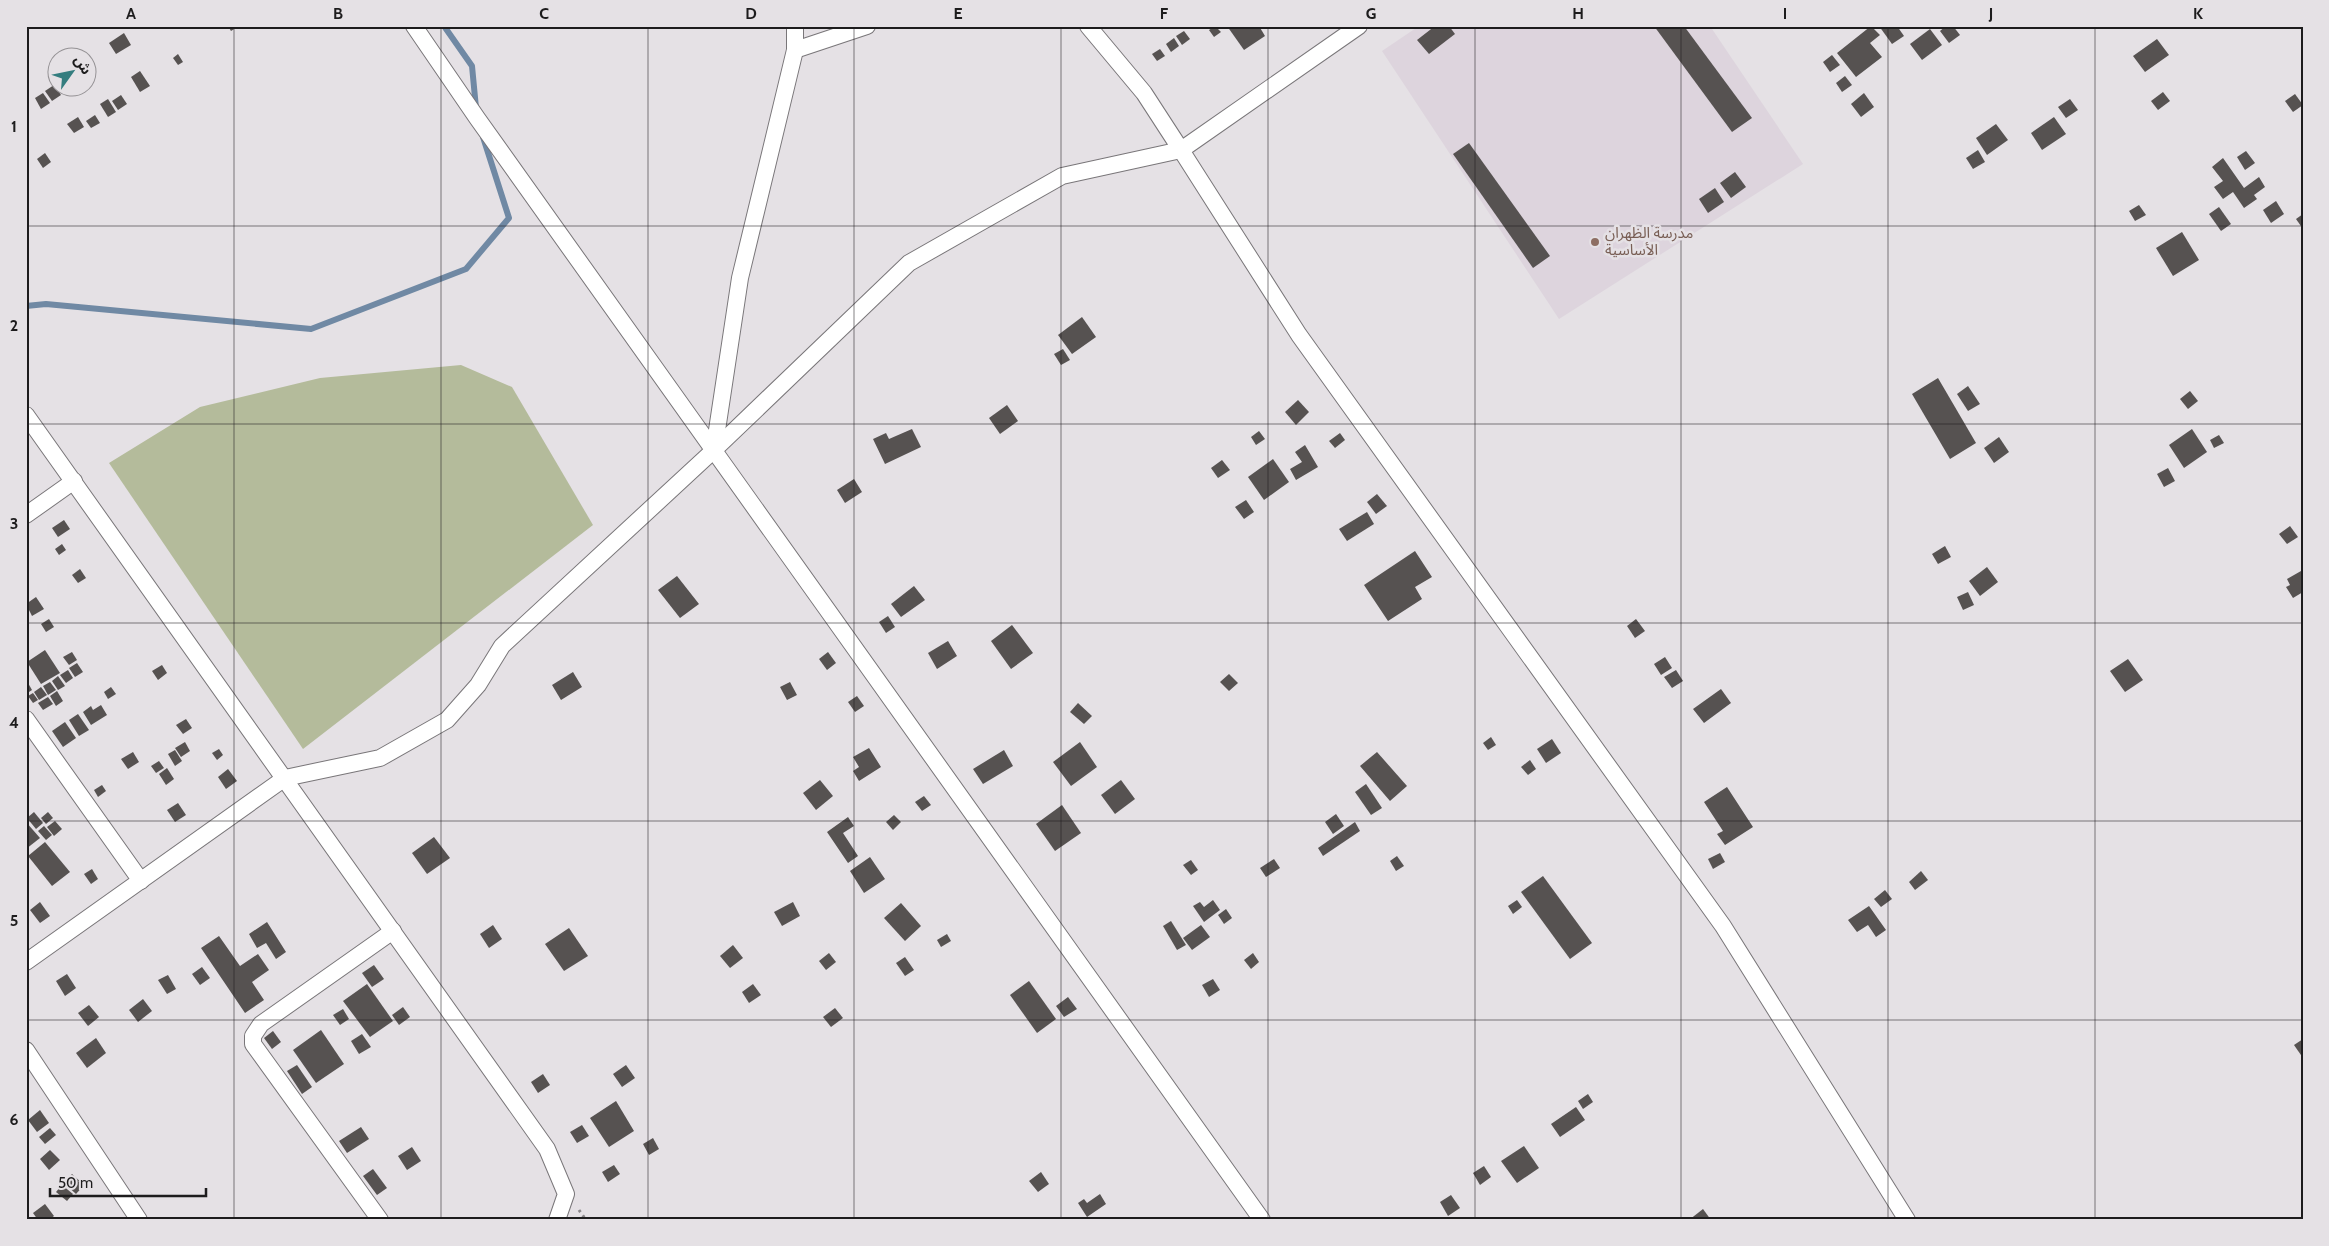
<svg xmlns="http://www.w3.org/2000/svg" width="2329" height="1246" font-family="Cabin,'Noto Sans Arabic',sans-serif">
  <rect width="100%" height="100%" fill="#e5e1e5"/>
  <!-- built -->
  <path fill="#ddd4dd" d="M1419,26H1710L1803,164L1559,319L1382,51Z"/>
  <!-- green -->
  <path fill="#b4bb9b" d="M461,365L512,387L593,525L303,749L109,463L200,407L320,378Z"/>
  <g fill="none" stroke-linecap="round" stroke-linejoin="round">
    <!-- stream -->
    <g stroke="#7089a4" stroke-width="6">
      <path d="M444,26L472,66L476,108"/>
      <path d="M26,306L46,304L311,329L466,269L509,218L483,137"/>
    </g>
  </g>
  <!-- building -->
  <g fill="#565251">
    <path d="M228,26H239L231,31Z"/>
    <path d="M1215,26L1221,32L1214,37L1209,30Z"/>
    <path d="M1227,26H1259L1265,36L1244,50Z"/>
    <path d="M1435,26H1449L1455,34L1429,54L1417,40Z"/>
    <path d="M1654,26H1684L1752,118L1732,132Z"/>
    <path d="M1871,26L1880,35L1870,43L1882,57L1856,77L1837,53Z"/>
    <path d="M1879,26H1897L1904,36L1892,44Z"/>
    <path d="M1946,26H1953L1960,35L1949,43L1940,31Z"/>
    <path d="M1930,29L1942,45L1922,60L1910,44Z"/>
    <path d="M1184,31L1190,39L1182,45L1176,36Z"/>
    <path d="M124,33L131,45L116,54L109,43Z"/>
    <path d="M1174,38L1179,46L1171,52L1166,44Z"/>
    <path d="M2157,39L2169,55L2145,72L2133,56Z"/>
    <path d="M1160,49L1165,56L1157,61L1152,54Z"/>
    <path d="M178,54L183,62L178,65L173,58Z"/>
    <path d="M1832,55L1840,65L1830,72L1823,62Z"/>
    <path d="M140,71L150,86L140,92L131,77Z"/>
    <path d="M1845,76L1852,85L1842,92L1836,83Z"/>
    <path d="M54,85L61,95L52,101L45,91Z"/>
    <path d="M2163,92L2170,101L2158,110L2151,101Z"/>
    <path d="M43,93L50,103L41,109L35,98Z"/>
    <path d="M1864,93L1874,107L1861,117L1851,104Z"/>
    <path d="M2295,94L2303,105L2293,112L2285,101Z"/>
    <path d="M121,95L127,104L118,110L112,101Z"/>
    <path d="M108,99L116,112L108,117L100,104Z"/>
    <path d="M2070,99L2078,110L2066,118L2058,107Z"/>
    <path d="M95,115L100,123L91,128L86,121Z"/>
    <path d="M78,117L84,127L74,133L67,124Z"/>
    <path d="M2054,117L2066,134L2042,150L2031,133Z"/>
    <path d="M1996,124L2008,140L1987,155L1976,138Z"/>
    <path d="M1469,143L1550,256L1533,268L1453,154Z"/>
    <path d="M1978,150L1985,162L1973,169L1966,158Z"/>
    <path d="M2246,151L2255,163L2245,170L2237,157Z"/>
    <path d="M45,153L51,162L43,168L37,159Z"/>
    <path d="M2223,158L2244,188L2259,177L2265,187L2254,195L2257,199L2244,208L2233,192L2223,199L2214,187L2223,181L2212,167Z"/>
    <path d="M1735,172L1746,187L1731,198L1720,183Z"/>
    <path d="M1715,188L1724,202L1708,213L1699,199Z"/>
    <path d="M2276,201L2284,214L2271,223L2263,210Z"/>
    <path d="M2139,205L2146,215L2135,221L2129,211Z"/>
    <path d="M2219,207L2231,224L2221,231L2209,214Z"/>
    <path d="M2303,214V229L2296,219Z"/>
    <path d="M2182,232L2199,260L2173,276L2156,248Z"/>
    <path d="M1082,317L1096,337L1072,354L1058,335Z"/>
    <path d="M1063,349L1070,360L1061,365L1054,354Z"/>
    <path d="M1938,378L1976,443L1950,459L1912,394Z"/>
    <path d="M1968,386L1980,404L1968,411L1957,394Z"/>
    <path d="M2190,391L2198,401L2188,409L2180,399Z"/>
    <path d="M1298,400L1309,412L1296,425L1285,412Z"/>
    <path d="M1007,405L1018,421L1000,434L989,418Z"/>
    <path d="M912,429L921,447L885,464L873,439L886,433L889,439Z"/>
    <path d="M2192,429L2207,452L2184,468L2169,445Z"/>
    <path d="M1259,431L1265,439L1256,445L1251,437Z"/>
    <path d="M1340,433L1345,440L1335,448L1329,441Z"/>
    <path d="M2219,435L2224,443L2214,448L2210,440Z"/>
    <path d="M1999,437L2009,452L1994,463L1984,448Z"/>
    <path d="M1305,445L1318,467L1296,480L1290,469L1302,462L1295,452Z"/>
    <path d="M1273,459L1289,482L1264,500L1248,477Z"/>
    <path d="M1222,460L1230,470L1218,478L1211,468Z"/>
    <path d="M2168,468L2175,481L2164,487L2157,474Z"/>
    <path d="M854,479L862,492L845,503L837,490Z"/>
    <path d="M1377,494L1387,506L1376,514L1367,502Z"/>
    <path d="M1246,500L1254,512L1244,519L1235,507Z"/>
    <path d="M1367,512L1374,524L1347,541L1339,529Z"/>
    <path d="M64,520L70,529L58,537L52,528Z"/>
    <path d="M2290,526L2298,537L2287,544L2279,534Z"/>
    <path d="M62,544L66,550L59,555L55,549Z"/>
    <path d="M1945,546L1951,557L1938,564L1932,554Z"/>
    <path d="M1415,551L1432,577L1415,587L1422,599L1388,621L1364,585Z"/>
    <path d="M1987,567L1998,582L1980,596L1969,581Z"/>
    <path d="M80,569L86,578L78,583L72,575Z"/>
    <path d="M2301,571L2303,574V592L2293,598L2286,587L2290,585L2287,579Z"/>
    <path d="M677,576L699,604L680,618L658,590Z"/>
    <path d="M914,586L925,600L901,617L891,604Z"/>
    <path d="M1968,592L1974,605L1963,610L1957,597Z"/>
    <path d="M36,597L44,609L32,616L26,604Z"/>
    <path d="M888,616L895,627L886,633L879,622Z"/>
    <path d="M49,619L54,627L46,632L41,624Z"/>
    <path d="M1636,619L1645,631L1635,638L1627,626Z"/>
    <path d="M1012,625L1033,653L1011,669L991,641Z"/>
    <path d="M948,641L957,656L937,669L928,653Z"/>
    <path d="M45,650L60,673L41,684L27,662Z"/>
    <path d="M72,652L77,660L69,665L63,657Z"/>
    <path d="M828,652L836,663L827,670L819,659Z"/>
    <path d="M1665,657L1672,668L1661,675L1654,664Z"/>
    <path d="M2128,659L2143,680L2125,692L2110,671Z"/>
    <path d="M77,663L83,672L75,677L69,668Z"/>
    <path d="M162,665L167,673L158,680L152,671Z"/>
    <path d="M68,670L73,678L66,683L60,675Z"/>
    <path d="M1676,670L1683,681L1672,688L1664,677Z"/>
    <path d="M573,672L582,687L561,700L552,685Z"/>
    <path d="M1229,674L1238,683L1229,691L1220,682Z"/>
    <path d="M58,676L65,686L58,690L52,681Z"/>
    <path d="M50,682L56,690L48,695L43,686Z"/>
    <path d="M790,682L797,695L787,700L780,687Z"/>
    <path d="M28,683L32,690L26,694V685Z"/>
    <path d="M41,687L47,695L39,700L34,692Z"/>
    <path d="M111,687L116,694L108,699L104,692Z"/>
    <path d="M1721,689L1731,703L1704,723L1693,709Z"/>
    <path d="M57,691L63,701L56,706L50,696Z"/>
    <path d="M33,693L38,700L33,703L28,696Z"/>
    <path d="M857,696L864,706L855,712L848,702Z"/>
    <path d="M48,697L53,704L43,710L38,703Z"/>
    <path d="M1078,703L1092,716L1084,724L1070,712Z"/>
    <path d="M101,705L107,715L91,725L83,712L91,706L93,710Z"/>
    <path d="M78,714L89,730L79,736L69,720Z"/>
    <path d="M186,719L192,728L183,734L176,725Z"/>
    <path d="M65,722L76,738L63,747L52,731Z"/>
    <path d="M1491,737L1496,745L1488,750L1483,743Z"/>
    <path d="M1552,739L1561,753L1546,763L1537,749Z"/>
    <path d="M185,742L190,751L181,757L175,748Z"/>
    <path d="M1080,742L1097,767L1071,786L1053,762Z"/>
    <path d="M869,748L881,767L859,781L853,771L859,767L853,757Z"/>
    <path d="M219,749L223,755L217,760L212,753Z"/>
    <path d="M175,750L182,761L175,766L168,754Z"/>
    <path d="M1004,750L1013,766L983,784L973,769Z"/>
    <path d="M133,752L139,762L128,769L121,759Z"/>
    <path d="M1377,752L1407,786L1390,801L1360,766Z"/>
    <path d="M1530,760L1536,769L1528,775L1521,767Z"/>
    <path d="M159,761L164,768L156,773L151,766Z"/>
    <path d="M167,768L174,779L166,785L159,774Z"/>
    <path d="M228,769L237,781L226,789L218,777Z"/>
    <path d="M820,780L833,796L816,810L803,793Z"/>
    <path d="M1121,780L1135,799L1115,814L1101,795Z"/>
    <path d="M1366,784L1382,808L1371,815L1355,792Z"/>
    <path d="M102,785L106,791L98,797L94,790Z"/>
    <path d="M1727,787L1753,827L1725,845L1717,834L1723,831L1704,802Z"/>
    <path d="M924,796L931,805L922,811L915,802Z"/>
    <path d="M178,803L186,815L175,822L167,810Z"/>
    <path d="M1062,805L1081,833L1055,851L1036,824Z"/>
    <path d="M34,812L43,823L36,829L27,818Z"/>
    <path d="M48,812L53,818L46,824L41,818Z"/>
    <path d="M1336,814L1344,826L1333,834L1325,822Z"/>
    <path d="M894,815L901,822L893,830L886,822Z"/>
    <path d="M848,817L854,826L843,833L858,856L848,863L827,832Z"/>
    <path d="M55,821L62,829L54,836L47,827Z"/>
    <path d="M26,822L40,838L26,849Z"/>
    <path d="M1355,822L1360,831L1323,856L1318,848Z"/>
    <path d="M44,826L52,835L46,840L38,831Z"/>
    <path d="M434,837L450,858L427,874L412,853Z"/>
    <path d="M45,842L70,872L52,886L28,856Z"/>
    <path d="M1720,853L1725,862L1713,869L1708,859Z"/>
    <path d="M1397,856L1404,866L1396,871L1390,861Z"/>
    <path d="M870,857L885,879L864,893L850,871Z"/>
    <path d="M1274,859L1280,868L1266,877L1260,868Z"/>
    <path d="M1191,860L1198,870L1191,875L1183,865Z"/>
    <path d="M92,869L98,879L91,884L84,874Z"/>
    <path d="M1921,871L1928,880L1915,890L1909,882Z"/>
    <path d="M1543,876L1592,943L1570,959L1521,892Z"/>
    <path d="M1885,890L1892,899L1881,907L1874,899Z"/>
    <path d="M1213,900L1220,910L1204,922L1193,906L1200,902L1204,907Z"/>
    <path d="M1517,900L1522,907L1513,914L1508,906Z"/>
    <path d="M40,902L50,916L40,923L30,910Z"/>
    <path d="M793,902L800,916L782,926L774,912Z"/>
    <path d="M901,903L921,926L905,941L884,918Z"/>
    <path d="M1869,906L1886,930L1876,937L1868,925L1857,932L1848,920Z"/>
    <path d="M1226,909L1232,918L1224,924L1218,915Z"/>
    <path d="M1171,921L1186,945L1177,950L1163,926Z"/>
    <path d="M267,922L286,952L276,959L266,943L257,948L249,934Z"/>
    <path d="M493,925L502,939L489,948L480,934Z"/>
    <path d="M1201,925L1210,937L1192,950L1183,938Z"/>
    <path d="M569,928L588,956L564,971L545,944Z"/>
    <path d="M947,934L951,941L941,947L937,940Z"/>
    <path d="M219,936L240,966L258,954L269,970L252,982L264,1000L245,1013L201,948Z"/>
    <path d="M733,945L743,958L730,968L720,956Z"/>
    <path d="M829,953L836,962L826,970L819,961Z"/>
    <path d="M1253,953L1259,962L1251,969L1244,960Z"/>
    <path d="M905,957L914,970L905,976L896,963Z"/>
    <path d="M374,965L384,979L372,987L362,973Z"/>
    <path d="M202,967L210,978L200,985L192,974Z"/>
    <path d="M67,974L76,988L65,996L56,981Z"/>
    <path d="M168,975L176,989L167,994L158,980Z"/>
    <path d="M1213,979L1220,990L1209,997L1202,985Z"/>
    <path d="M1029,981L1056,1019L1037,1033L1010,995Z"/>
    <path d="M367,984L393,1021L370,1037L343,1001Z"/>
    <path d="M753,984L761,995L749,1003L742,992Z"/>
    <path d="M1068,997L1077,1009L1064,1017L1056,1006Z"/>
    <path d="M143,999L152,1011L138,1022L129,1010Z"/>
    <path d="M89,1005L99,1017L88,1026L78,1013Z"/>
    <path d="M403,1007L410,1017L399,1025L392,1015Z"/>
    <path d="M835,1008L843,1018L831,1027L823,1017Z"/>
    <path d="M343,1009L349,1019L340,1025L333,1015Z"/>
    <path d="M321,1030L344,1064L316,1083L293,1050Z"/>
    <path d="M273,1031L281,1042L272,1049L264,1038Z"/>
    <path d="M362,1034L371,1047L359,1054L351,1041Z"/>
    <path d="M96,1038L106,1053L87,1068L76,1053Z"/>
    <path d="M2303,1039V1058L2294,1045Z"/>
    <path d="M297,1065L312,1087L302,1094L287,1071Z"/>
    <path d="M626,1065L635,1078L622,1087L613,1074Z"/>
    <path d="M543,1074L550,1085L538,1093L531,1082Z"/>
    <path d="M1588,1094L1593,1102L1583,1109L1578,1101Z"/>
    <path d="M616,1101L634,1131L609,1147L590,1118Z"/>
    <path d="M1576,1107L1585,1120L1560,1137L1551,1124Z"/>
    <path d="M40,1110L49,1123L37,1132L28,1120Z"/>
    <path d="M582,1125L589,1136L577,1143L570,1132Z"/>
    <path d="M361,1127L369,1139L347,1153L339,1141Z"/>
    <path d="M50,1128L56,1135L45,1144L39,1137Z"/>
    <path d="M653,1138L659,1149L649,1155L643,1144Z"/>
    <path d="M1524,1146L1539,1168L1517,1183L1501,1161Z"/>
    <path d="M412,1147L421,1161L407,1170L398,1156Z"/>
    <path d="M50,1150L60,1160L49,1170L40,1159Z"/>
    <path d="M614,1165L620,1174L608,1182L602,1172Z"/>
    <path d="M1484,1166L1491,1177L1480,1185L1473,1173Z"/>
    <path d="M373,1169L387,1188L377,1195L363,1176Z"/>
    <path d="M1041,1172L1049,1184L1038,1192L1029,1181Z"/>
    <path d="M72,1174L84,1185L76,1194L64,1183Z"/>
    <path d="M62,1185L73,1194L67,1201L56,1192Z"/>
    <path d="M1100,1194L1106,1204L1087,1217L1078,1203L1084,1199L1087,1203Z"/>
    <path d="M1451,1195L1460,1208L1448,1216L1440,1202Z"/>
    <path d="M45,1204L54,1216L49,1220H38L33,1213Z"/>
    <path d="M1703,1209L1711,1220H1689Z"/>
  </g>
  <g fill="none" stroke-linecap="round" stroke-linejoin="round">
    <!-- street casing -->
    <g stroke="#797679" stroke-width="18">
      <g id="street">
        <path d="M414,26L477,118L1262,1220"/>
        <path d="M1359,26L1181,150L1299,335L1723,926L1907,1220"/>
        <path d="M795,50L867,26"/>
        <path d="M26,415L547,1149L566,1194L557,1220"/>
        <path d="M714,450L740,278L795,50V26"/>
        <path d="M26,515L74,481"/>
        <path d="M26,719L141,881"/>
        <path d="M26,962L285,778L380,758L447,720L478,685L502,646L714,450L909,263L1062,176L1181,150L1144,93L1088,26"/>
        <path d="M26,1050L139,1220"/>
        <path d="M380,1220L253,1044V1036L261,1024L393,931"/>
      </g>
    </g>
    <!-- path -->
    <path stroke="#8b888b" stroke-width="3" stroke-dasharray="2.5 4" stroke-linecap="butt" d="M579,1210L586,1220"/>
    <!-- street -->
    <use href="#street" stroke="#fff" stroke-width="16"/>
  </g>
  <!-- grid -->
  <path fill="none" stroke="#1d1c1d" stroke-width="1" stroke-opacity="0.55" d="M234,26V1220M441,26V1220M648,26V1220M854,26V1220M1061,26V1220M1268,26V1220M1475,26V1220M1681,26V1220M1888,26V1220M2095,26V1220M26,226H2303M26,424H2303M26,623H2303M26,821H2303M26,1020H2303"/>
  <!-- markers -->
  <circle fill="#8d6e63" stroke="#e5e1e5" stroke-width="2" cx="1595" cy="242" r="5"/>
  <g text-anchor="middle" stroke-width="5" stroke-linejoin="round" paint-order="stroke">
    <!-- education labels -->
    <g font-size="15" fill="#785e54" stroke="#e5e1e5" text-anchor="start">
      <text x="1605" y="238">مدرسة الظهران<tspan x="1605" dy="17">الأساسية</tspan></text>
    </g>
  </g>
  <!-- border -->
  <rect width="2329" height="1246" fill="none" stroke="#e5e1e5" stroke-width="55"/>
  <!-- north arrow -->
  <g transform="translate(72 72) rotate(57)"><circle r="24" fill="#e5e1e5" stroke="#959295"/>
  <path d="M0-4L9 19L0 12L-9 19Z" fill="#347d7f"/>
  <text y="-8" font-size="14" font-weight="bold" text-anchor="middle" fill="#1d1c1d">ش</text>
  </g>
  <!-- scale -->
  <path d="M50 1188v8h156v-8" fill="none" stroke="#1d1c1d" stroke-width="2.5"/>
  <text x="58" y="1188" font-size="15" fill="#1d1c1d" stroke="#e5e1e5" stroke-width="4" paint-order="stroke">50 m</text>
  <rect x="28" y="28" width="2274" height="1190" fill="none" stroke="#1d1c1d" stroke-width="2"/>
  <g font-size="16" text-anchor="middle" font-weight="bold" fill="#1d1c1d">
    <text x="131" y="19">A</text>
    <text x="338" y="19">B</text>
    <text x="544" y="19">C</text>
    <text x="751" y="19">D</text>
    <text x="958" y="19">E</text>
    <text x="1164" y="19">F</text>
    <text x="1371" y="19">G</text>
    <text x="1578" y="19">H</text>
    <text x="1785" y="19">I</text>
    <text x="1991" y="19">J</text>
    <text x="2198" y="19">K</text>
    <text x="14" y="132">1</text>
    <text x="14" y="331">2</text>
    <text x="14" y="529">3</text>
    <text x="14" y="728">4</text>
    <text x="14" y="926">5</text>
    <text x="14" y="1125">6</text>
  </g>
</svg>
